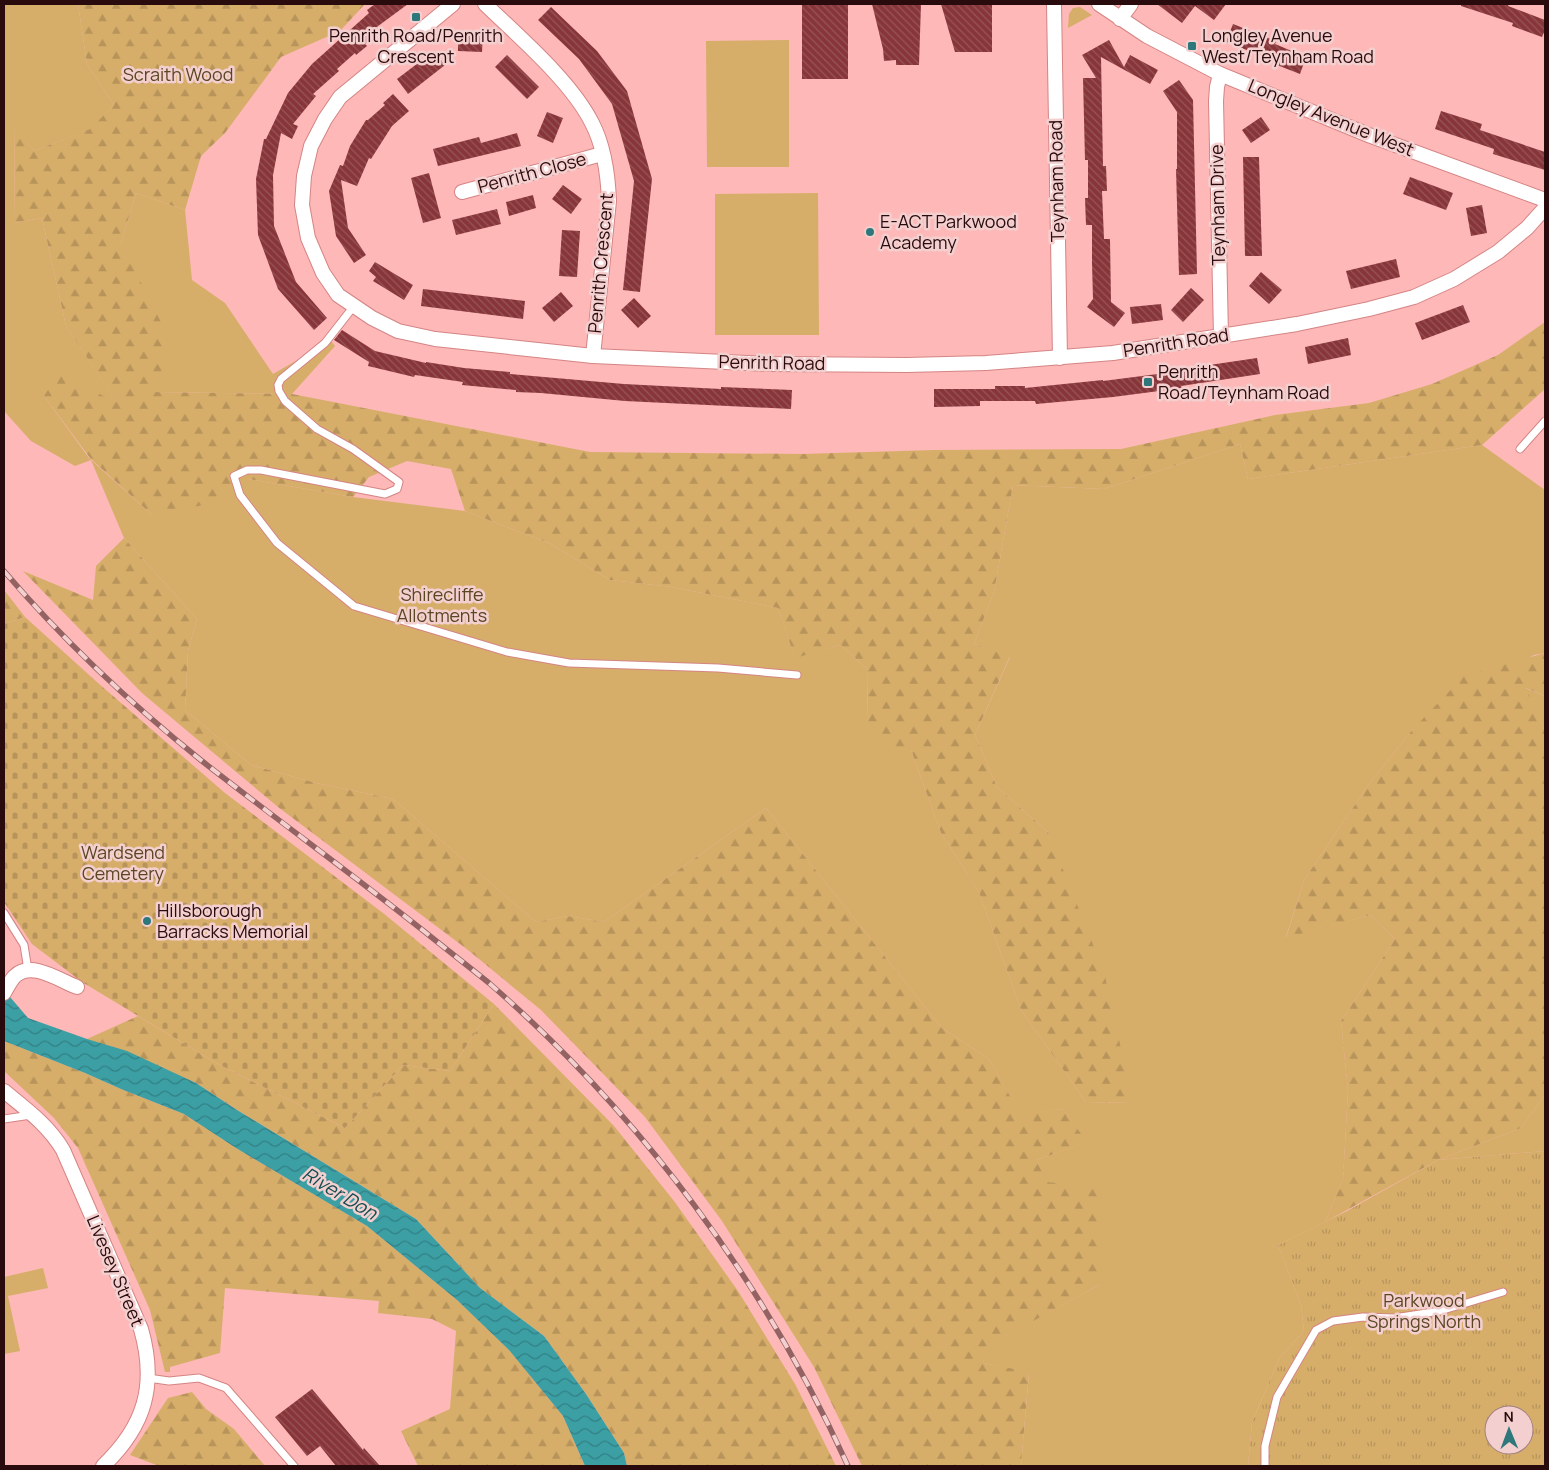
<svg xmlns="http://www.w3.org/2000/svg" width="1549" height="1470" font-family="Manrope,sans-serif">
  <defs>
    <pattern id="forest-firs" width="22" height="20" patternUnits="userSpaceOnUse" patternTransform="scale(1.25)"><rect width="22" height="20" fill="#d6ae6a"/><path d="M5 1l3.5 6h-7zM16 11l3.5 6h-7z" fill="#b8945b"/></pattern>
    <pattern id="cemetery-stones" width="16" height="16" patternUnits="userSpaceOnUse" patternTransform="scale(1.25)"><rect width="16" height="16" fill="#d6ae6a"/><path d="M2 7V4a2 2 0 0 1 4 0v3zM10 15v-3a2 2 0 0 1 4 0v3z" fill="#b8945b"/></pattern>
    <pattern id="park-tufts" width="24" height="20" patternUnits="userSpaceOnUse" patternTransform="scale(1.25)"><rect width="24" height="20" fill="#d6ae6a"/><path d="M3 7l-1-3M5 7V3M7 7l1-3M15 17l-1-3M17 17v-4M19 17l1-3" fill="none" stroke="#b8945b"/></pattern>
    <pattern id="water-waves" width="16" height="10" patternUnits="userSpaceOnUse" patternTransform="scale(1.25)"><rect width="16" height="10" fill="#3b9fa4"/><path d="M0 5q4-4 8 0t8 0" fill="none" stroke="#328084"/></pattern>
    <pattern id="building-back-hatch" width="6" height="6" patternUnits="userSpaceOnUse" patternTransform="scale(1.25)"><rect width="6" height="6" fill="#883539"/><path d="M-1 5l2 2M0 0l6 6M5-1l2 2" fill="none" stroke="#965558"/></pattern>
  </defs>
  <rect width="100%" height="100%" fill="#fdb8b7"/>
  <!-- green -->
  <g fill="#d6ae6a">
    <path d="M4,4H78L87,64L114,105L91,129L34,151L14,125L15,223L42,218L66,326L118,404L44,396L89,458L152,515L248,479L353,497L465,511L549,543L610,580L672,587L778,608L795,657L841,645L868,670L867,725L911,750L941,833L979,892L1021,1010L1086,1102L1132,1103L1048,832L997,787L975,735L1010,657L974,644L994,592L1013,485L1104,489L1240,444L1248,479L1482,445L1545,490V653L1534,655L1413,729L1369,784L1304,880L1286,937L1370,915L1395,939L1341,1021L1348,1091L1343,1179L1325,1222L1278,1245L1301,1305L1304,1331L1279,1359L1252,1422L1248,1466H1021L1029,1373L984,1363L981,1349L1099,1285L1045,1182L1037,1160L1086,1142L1063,1109L1019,1113L989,1059L942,1028L766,808L604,922L568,916L536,922L393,799L316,783L251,765L185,710L188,651L197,619L124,538L91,460L75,466L31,441L4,411Z"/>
    <path d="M1080,7L1092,15L1068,28L1069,14L1073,8Z"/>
    <path d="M789,40V167H707L706,41Z"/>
    <path d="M136,193L185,210L192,280L225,303L273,374L331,341L335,346L292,394L152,392L121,243Z"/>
    <path d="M818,193L819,335H715V194Z"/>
    <path d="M1525,688L1545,696V731Z"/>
    <path d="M1545,1095V1151L1438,1160L1521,1128Z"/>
    <path d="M43,1268L48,1288L8,1296L20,1351L4,1354V1277Z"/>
  </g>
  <!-- forest -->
  <g fill="url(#forest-firs)">
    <path d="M78,4H365L340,31L281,57L225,133L201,156L185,210L136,193L121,243L172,344L153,392L292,394L590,452L802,454L934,450L1121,449L1275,415L1369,403L1432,384L1498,355L1545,322V389L1482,445L1248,479L1240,444L1104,489L1013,485L994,592L974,644L1010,656L975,735L997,787L1048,832L1104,972L1133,1103L1086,1102L1021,1010L979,892L941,833L911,750H885L867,725L868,670L841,645L795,658L778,608L672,587L610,580L549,543L465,511L451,469L407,461L369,477L353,497L248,479L234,499L152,515L90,458L44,396L59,373L117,403L66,326L42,218L15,223L14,124L34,151L90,129L114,105L87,64Z"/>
    <path d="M124,538L197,619L188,651L185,710L251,765L316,783L393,799L536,922L568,916L604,922L766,808L942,1028L989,1059L1019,1112L1063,1109L1087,1142L1037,1160L1046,1182L1102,1187L1099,1285L982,1349L984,1363L1029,1372L1021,1466H862L814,1367L722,1221L645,1117L541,1010L468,950L278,807L142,693L23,571L93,600L96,566Z"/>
    <path d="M4,590L25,617L4,624Z"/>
    <path d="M1545,653V696L1526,688L1545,731V1095L1521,1128L1438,1160L1325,1222L1343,1179L1348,1091L1341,1021L1395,939L1370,915L1286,938L1304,880L1369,784L1413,729L1464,676Z"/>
    <path d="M494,1004L614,1126L674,1201L738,1291L795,1384L836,1466H627L624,1453L586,1394L544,1336L480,1288L416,1219L237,1110L196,1083L87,1039L138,1016L216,1063L345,1128L403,1065L450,1071Z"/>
    <path d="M4,1041L85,1073L121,1089L184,1114L236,1148L367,1226L457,1300L509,1350L563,1416L585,1466H418L401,1431L450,1409L456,1331L432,1319L378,1313L379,1301L225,1288L220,1353L170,1367V1372H165L150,1310L78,1148L54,1118L4,1071Z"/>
    <path d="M192,1392L206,1409L234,1429L265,1466H159L130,1455L168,1398Z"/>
  </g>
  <!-- cemetery -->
  <path fill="url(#cemetery-stones)" d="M25,617L98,683L225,793L383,913L494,1004L450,1071L403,1065L345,1128L216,1063L82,982L32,944L4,902V624Z"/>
  <!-- park -->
  <path fill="url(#park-tufts)" fill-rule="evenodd" d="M1545,1151V1466H1248L1252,1422L1279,1359L1304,1331L1301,1305L1278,1245L1347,1211L1438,1160ZM1494,1415H1524V1445H1494Z"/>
  <!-- water -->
  <path fill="url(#water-waves)" d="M4,990L28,1018L87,1039L127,1051L196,1083L237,1110L416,1219L480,1288L544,1336L586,1394L624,1453L627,1466H585L563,1416L509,1350L457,1300L367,1226L236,1148L184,1114L121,1089L85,1073L4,1041Z"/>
  <!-- building -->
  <g fill="url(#building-back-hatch)">
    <path d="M375,4H408L370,32L374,37L365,44L367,46L356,55L355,53L337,69L339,71L313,94L316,96L293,124L298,126L292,139L281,133L273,175L274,226L296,282L327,318L314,330L278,289L258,235L256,179L264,139H266L288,93L312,64L369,13L367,10Z"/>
    <rect x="802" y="4" width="46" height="75"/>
    <path d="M872,4H921L919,65H896V60L884,61L883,49Z"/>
    <path d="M941,4H992V52H955Z"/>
    <path d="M1157,4H1226L1214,20L1195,6L1182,23Z"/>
    <path d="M1461,4H1509L1508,6L1545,20V30L1542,37L1512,26L1513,23L1461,6Z"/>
    <path d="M551,7L597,51L627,91L652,179L640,292L623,290L634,181L612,104L579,59L538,20Z"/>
    <path d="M1233,24L1276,41L1275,44L1306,57L1300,74L1277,65L1278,62L1226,42Z"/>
    <path d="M458,32L483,33L482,52L458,51Z"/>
    <path d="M1109,40L1124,67L1130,55L1158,70L1150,84L1101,57L1103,166H1106L1107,191H1102L1104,239H1110L1111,302L1125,313L1114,327L1087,307L1093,299L1092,263V225H1086L1085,198H1088V160H1085L1083,78H1096L1082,55Z"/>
    <path d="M434,51L445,65L408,94L397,79Z"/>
    <path d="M507,55L539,87L527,99L495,67Z"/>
    <path d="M1179,80L1193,100L1197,274L1179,275L1176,169H1177V112L1163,91Z"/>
    <path d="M393,94L409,111L392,126L371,159L369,158L357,186L341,180L348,228L366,255L354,263L336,236L329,191L340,165L343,166L350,146L366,120H368L385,105L383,103Z"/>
    <path d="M1441,111L1482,124L1480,130L1545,152V170L1493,154L1494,149L1435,129Z"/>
    <path d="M547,112L563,118L553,143L537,136Z"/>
    <path d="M1261,117L1270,130L1251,143L1242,130Z"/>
    <path d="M517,133L521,146L438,166L433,149L479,137L481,143Z"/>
    <path d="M1243,157H1259L1262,256H1245Z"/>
    <path d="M429,173L441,218L423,223L411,178Z"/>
    <path d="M1410,177L1453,193L1446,210L1403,194Z"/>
    <path d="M563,185L582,199L571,214L552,199Z"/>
    <path d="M533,195L536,208L509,216L506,202Z"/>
    <path d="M1482,205L1487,233L1471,236L1466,208Z"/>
    <path d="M497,209L501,224L456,235L452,220Z"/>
    <path d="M562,230L580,231L577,277L559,276Z"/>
    <path d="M1396,259L1400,277L1351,289L1346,271Z"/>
    <path d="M375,262L413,285L404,300L373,281L376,277L369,271Z"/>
    <path d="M1261,272L1282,290L1269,304L1249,286Z"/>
    <path d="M1191,288L1204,300L1183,322L1171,310Z"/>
    <path d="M423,289L525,301L523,319L421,306Z"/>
    <path d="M561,292L573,306L554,322L542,308Z"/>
    <path d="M634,298L651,316L638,328L621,310Z"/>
    <path d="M1161,304L1163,320L1132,324L1130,307Z"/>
    <path d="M1463,305L1470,322L1422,340L1415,323Z"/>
    <path d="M342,330L375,351L426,363V362L464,368L510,372V374L624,384L721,389V387L792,390L791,409L625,401L541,393L516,392V390L462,385L463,382L415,375L414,377L368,366L369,362L334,340Z"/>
    <path d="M1348,338L1351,355L1308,364L1305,347Z"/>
    <path d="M1257,358L1260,374L1181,386L1182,388L1113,397L1036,404L1035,401H980V406L934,407V389H995V386H1025V388L1103,380V381L1189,370V368Z"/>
    <path d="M312,1389L363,1450L364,1448L380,1466H336L320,1446L307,1456L275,1417Z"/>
  </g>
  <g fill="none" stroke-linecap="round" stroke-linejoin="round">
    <!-- lane casing -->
    <g stroke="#d58484" stroke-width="9">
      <g id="lane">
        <path d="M354,306L325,343L281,379L278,385L279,391L285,401L317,429L353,449L399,482L397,489L385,494L261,470H247L234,476L240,495L277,543L354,606L507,652L569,663L718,668L797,675"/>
        <path d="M1520,449L1545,421"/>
        <path d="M4,913L24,945L28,970"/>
        <path d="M4,1119L31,1115"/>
        <path d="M148,1378L169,1381L199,1378L226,1388L294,1466"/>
        <path d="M1265,1466V1446L1277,1397L1316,1330L1333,1321L1363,1317L1394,1318L1440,1311L1503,1292"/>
      </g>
    </g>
    <!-- street casing -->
    <g stroke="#d58484" stroke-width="16">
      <g id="street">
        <path d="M453,4L340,97L325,119L311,146L304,176L302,205L308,238L323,273L338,295L372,318L398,331L435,339L593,356L771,364L907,365L986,363L1113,353L1297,324L1369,309L1414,297L1454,279L1498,252L1527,228L1545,208"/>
        <path d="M485,4C519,37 571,81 592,123C604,146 608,175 609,201L593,356"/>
        <path d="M1054,4L1060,358"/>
        <path d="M1099,4L1147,36L1220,74L1371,136L1545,200"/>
        <path d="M1120,19L1131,4"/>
        <path d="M1220,74L1217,87L1216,101L1221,336"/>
        <path d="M462,192L602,154"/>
        <path d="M4,993C7,988 10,981 15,976C32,960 60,981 77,987"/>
        <path d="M4,1091C26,1109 48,1125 63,1150L141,1329C157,1385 145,1426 103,1466"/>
      </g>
    </g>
    <!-- lane -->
    <use href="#lane" stroke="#fff" stroke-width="7"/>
    <!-- street -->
    <use href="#street" stroke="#fff" stroke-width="14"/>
    <!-- rail casing -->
    <g stroke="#936262" stroke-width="5.5">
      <path id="rail" d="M4,571C63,640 131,704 202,761C276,819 352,874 425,932C446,949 468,966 489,983C642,1116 764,1282 848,1466"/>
    </g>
    <!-- rail -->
    <use href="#rail" stroke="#f3d0cf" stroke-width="4" stroke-dasharray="11" stroke-linecap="butt"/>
  </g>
  <!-- markers -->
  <g fill="#2e777b" stroke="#f3d0cf" stroke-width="2">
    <rect x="411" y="12" width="10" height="10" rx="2.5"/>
    <rect x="1187" y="41" width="10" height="10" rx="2.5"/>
    <circle cx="870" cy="232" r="5"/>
    <rect x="1143" y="377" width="10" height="10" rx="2.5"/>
    <circle cx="147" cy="921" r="5"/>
  </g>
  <g text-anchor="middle" stroke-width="5" stroke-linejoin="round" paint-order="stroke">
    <!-- poi labels -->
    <g font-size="18" fill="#290b0d" stroke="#f3d0cf" text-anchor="start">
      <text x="416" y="42" text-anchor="middle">Penrith Road/Penrith<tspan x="416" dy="21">Crescent</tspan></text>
      <text x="1202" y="42">Longley Avenue<tspan x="1202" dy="21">West/Teynham Road</tspan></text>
      <text x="880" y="228">E-ACT Parkwood<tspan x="880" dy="21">Academy</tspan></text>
      <text x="1158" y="378">Penrith<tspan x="1158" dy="21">Road/Teynham Road</tspan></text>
      <text x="157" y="917">Hillsborough<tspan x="157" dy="21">Barracks Memorial</tspan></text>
    </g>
    <!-- park labels -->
    <g font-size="18" fill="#5a4623" stroke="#f3d0cf">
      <text x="178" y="81">Scraith Wood</text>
      <text x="442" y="601">Shirecliffe<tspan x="442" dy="21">Allotments</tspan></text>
      <text x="123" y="859">Wardsend<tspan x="123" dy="21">Cemetery</tspan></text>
      <text x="1424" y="1307">Parkwood<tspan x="1424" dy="21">Springs North</tspan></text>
    </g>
    <!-- street labels -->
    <g font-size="18" fill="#290b0d" stroke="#f3d0cf">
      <text transform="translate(1331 118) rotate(22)" y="6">Longley Avenue West</text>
      <text transform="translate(532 173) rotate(-15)" y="6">Penrith Close</text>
      <text transform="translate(1057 181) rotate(-91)" y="6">Teynham Road</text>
      <text transform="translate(1218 205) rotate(-91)" y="6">Teynham Drive</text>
      <text transform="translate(601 263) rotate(-85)" y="6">Penrith Crescent</text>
      <text transform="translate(1176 343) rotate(-9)" y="6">Penrith Road</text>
      <text transform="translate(772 363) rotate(1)" y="6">Penrith Road</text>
      <text transform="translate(115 1271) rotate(67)" y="6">Livesey Street</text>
    </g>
    <!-- water labels -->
    <g font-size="19" font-style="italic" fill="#154e51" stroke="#f3d0cf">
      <text transform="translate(340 1193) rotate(31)" y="7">River Don</text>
    </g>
  </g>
  <!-- border -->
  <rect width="1549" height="1470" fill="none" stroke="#290b0d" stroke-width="10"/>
  <!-- north arrow -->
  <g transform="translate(1509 1430) rotate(359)"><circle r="24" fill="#f3d0cf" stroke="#a28181"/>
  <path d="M0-4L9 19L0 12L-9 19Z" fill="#2e777b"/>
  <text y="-8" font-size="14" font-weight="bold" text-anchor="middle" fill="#290b0d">N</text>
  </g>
</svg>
